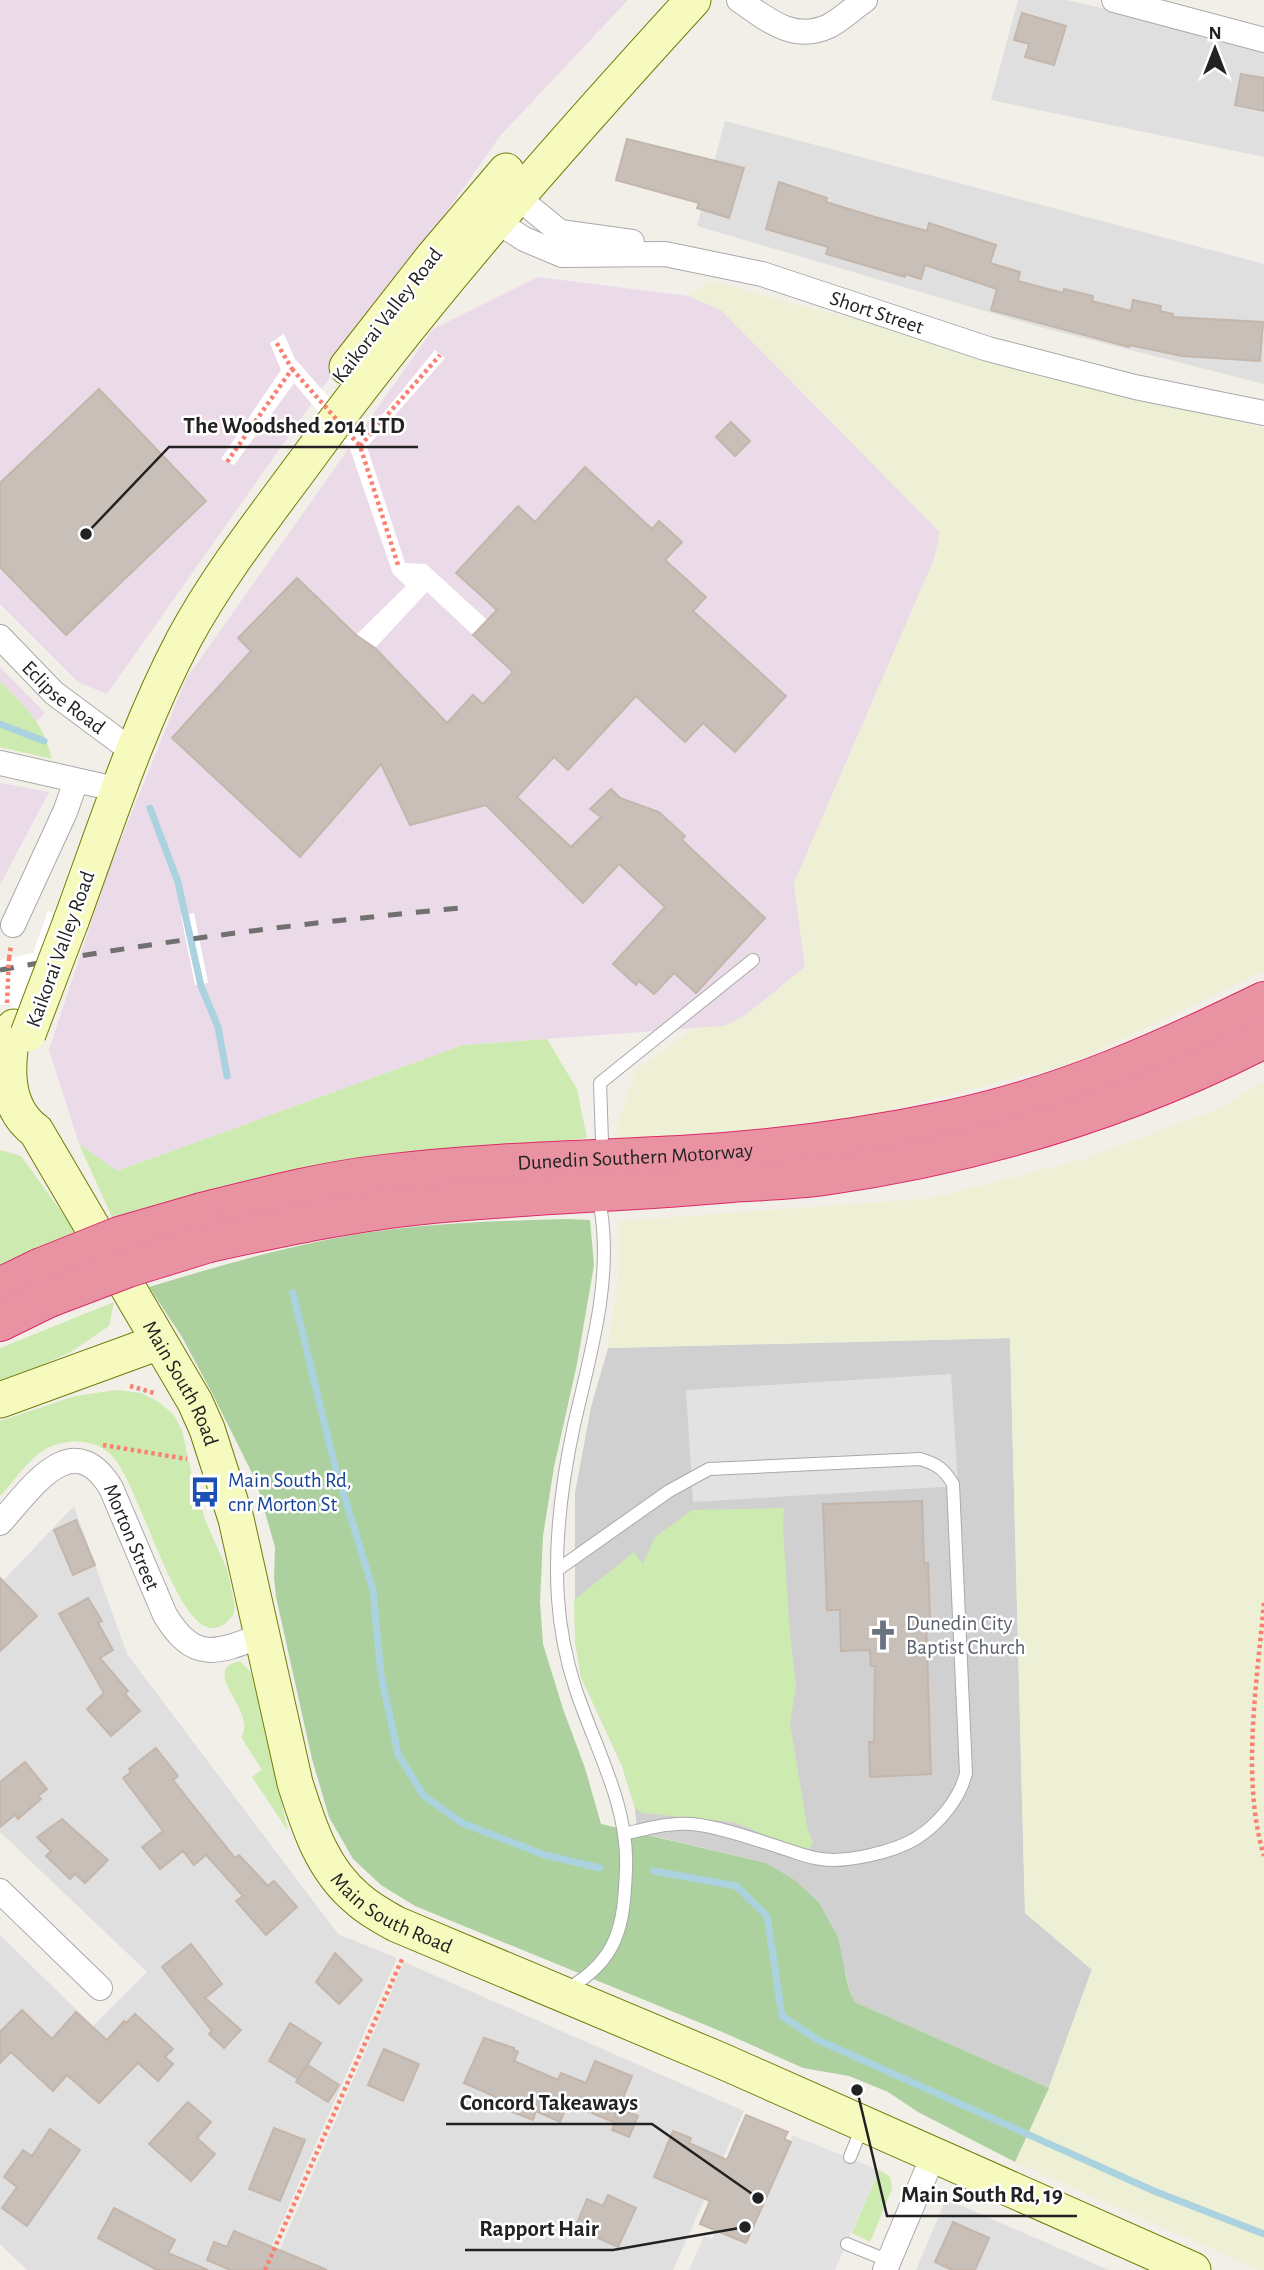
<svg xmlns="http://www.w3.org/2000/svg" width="1264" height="2270" font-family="'Alegreya Sans',sans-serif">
  <rect width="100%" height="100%" fill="#f2efe9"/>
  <!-- residential -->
  <g fill="#e0dfdf">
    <path d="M1018,0H1067L1264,46V157L991,100Z"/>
    <path d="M725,121L1264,264V384L1036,326L697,226Z"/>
    <path d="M74,1506L127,1654L338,1934L397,1958L261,2270H27L0,2244V1935L93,2026L147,1972L0,1832V1584Z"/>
    <path d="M404,1962L744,2111L673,2270H271Z"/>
    <path d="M946,2199L1109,2270H916Z"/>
  </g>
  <!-- industrial -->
  <g fill="#ebdbe8">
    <path d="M0,0H628L500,136L107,694L78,682L0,604Z"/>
    <path d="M538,277L688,296L721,310L940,532L935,557L794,883L805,967L747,1014L725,1026L463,1045L117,1171L79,1144L49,1050L108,871L186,679L433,329Z"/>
    <path d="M0,667L45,713L16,739L0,736Z"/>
    <path d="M0,783L49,792L0,885Z"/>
  </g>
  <!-- religious -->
  <path fill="#d0d0d0" d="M1010,1338L1025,1913L1092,1969L1049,2088L855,2002L849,1990L846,1972L766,1863L637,1832L635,1808L622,1766L581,1677L575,1641V1493L591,1407L608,1348Z"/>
  <!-- farmland -->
  <g fill="#eef0d5">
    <path d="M710,281L1264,428V971L1071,1064L841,1123L612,1140L635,1071L694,1028L725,1026L747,1014L805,967L794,883L935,557L940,532L721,310L688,296Z"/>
    <path d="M1264,1082V2270H1259L1015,2162L1043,2103L1092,1970L1025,1913L1010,1338L608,1348L620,1263L619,1221L933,1198L1090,1157L1217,1109Z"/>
  </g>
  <!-- grass -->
  <g fill="#cdebb0">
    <path d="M0,681C25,707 44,723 52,759L0,747Z"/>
    <path d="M547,1039L577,1089L587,1138L344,1165L116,1226L79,1144L117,1171L463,1045Z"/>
    <path d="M0,1150L21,1156L81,1239L0,1270Z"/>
    <path d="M114,1302L109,1326L71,1352L0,1384V1348Z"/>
    <path d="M116,1390L141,1393L159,1402L173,1414L182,1430L192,1476L206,1522L227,1569L235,1607L233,1615C228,1622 221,1628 212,1628C176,1628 139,1485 113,1457C102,1445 86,1440 70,1442C61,1443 52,1445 44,1450C28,1460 14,1481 0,1496V1421L75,1396Z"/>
    <path d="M784,1508L783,1528L789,1623L796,1686L790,1723L807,1826L813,1843L809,1849H801L733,1822L642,1813L635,1808L622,1765L581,1677L575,1641L574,1600L634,1552L643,1564L655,1537L692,1510Z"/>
    <path d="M240,1661L250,1671L255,1685L288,1831L252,1777L262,1770L241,1737C259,1712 197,1670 240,1661Z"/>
    <path d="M879,2170L890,2176L892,2189L870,2242L852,2233Z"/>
  </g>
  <!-- forest -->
  <path fill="#add19e" d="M567,1219L590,1220L594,1265L577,1364L554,1467L543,1536L540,1602L543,1644L563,1709L585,1768L601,1824L766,1863L796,1881L819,1903L838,1937L849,1990L855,2002L1049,2088L1015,2162L918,2112L888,2092L849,2076L803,2068L720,2031L415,1906L381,1885L353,1859L329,1817L312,1759L276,1597L274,1578L275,1547L256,1481L212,1393L182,1337L149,1287C218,1266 287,1246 358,1234C427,1223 497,1221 567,1219Z"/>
  <!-- parking -->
  <g fill="#e2e2e2">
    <path d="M951,1374L958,1486L693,1502L686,1390Z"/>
    <path d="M792,2135L879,2170L835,2270H689L704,2236L712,2239L716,2231L746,2243L791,2142Z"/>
  </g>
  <!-- pier -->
  <g fill="#fff">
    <path d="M284,334L295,359L364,437L435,350L445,358L367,447L405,563L426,564L487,620L473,635L427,592L375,648L356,635L406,586L393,574L350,449L294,383L234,465L221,459L281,370L270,343Z"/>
    <path d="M48,911L78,922L35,1037L3,1025L12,1003L0,1005V960L33,953Z"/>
    <path d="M194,913L208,983L195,985L181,916Z"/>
  </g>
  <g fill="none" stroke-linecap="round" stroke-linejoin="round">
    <!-- stream -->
    <g stroke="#aad3df" stroke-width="7">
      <path d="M0,724L44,741"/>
      <path d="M150,808L178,882L201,986L218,1027L227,1076"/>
      <path d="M293,1293L333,1459L373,1590L381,1675L398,1754L423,1795L462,1823L545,1855L600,1868"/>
      <path d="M654,1871L736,1886L767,1916L782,2016L818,2040L1154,2191L1264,2234"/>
    </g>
  </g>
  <!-- building -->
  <g fill="#c7bfb8" stroke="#c4b6ab" stroke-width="2">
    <path d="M1022,13L1066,26L1054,65L1025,57L1029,44L1014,40Z"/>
    <path d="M1241,74L1264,78V111L1235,105Z"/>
    <path d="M627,139L744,168L729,218L697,208L699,203L616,180Z"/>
    <path d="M779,182L827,198L826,202L875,217L927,231L929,223L996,245L990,263L1020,272L1018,281L1063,293L1064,289L1093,296L1092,301L1131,311L1133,300L1161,306L1160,311L1173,314L1172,317L1263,322L1260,361L1182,356L1129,345V347L991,310L997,289L925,265L921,279L905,274V277L826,254L828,247L766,229Z"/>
    <path d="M99,389L206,501L66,635L0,567V483Z"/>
    <path d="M731,422L750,441L735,456L716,437Z"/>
    <path d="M585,467L652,529L659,521L682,542L665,560L706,597L693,611L786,696L735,752L703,723L685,742L636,696L568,770L554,757L517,797L571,847L601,817L590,809L611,789L620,798L659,812L685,836L682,840L765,918L696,993L674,973L654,994L639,981L636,985L613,964L665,907L619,864L583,903L486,805L410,825L381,764L300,857L172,738L251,651L238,638L297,578L356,635L375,648L447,723L473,695L483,704L513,672L473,635L497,610L456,573L518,506L535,522Z"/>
    <path d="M922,1501L924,1563H928L930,1620H926L931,1774L870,1777L869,1742H874L875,1666H871L870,1650L841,1651L840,1610H827L823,1504Z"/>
    <path d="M76,1520L95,1565L73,1575L54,1530Z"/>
    <path d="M0,1578L37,1616L0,1651Z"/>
    <path d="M88,1598L102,1621L98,1623L113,1650L100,1658L128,1691L125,1694L140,1711L111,1736L87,1709L104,1693L59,1614Z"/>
    <path d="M156,1748L178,1776L173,1780L235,1858L239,1855L268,1886L274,1881L297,1907L266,1935L236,1901L243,1896L206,1855L194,1865L183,1851L160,1869L142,1847L163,1831L123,1778L131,1772L129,1769Z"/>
    <path d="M25,1762L47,1789L38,1796L41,1799L18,1819L15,1815L0,1827V1782Z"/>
    <path d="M62,1819L108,1860L85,1883L75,1874L70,1879L46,1856L51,1851L37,1837Z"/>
    <path d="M191,1944L222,1984L205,1998L241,2030L224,2048L209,2034L212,2031L162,1967Z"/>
    <path d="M335,1953L362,1980L339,2004L316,1982Z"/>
    <path d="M22,2010L52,2039L76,2012L107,2040L124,2021L126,2023L135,2014L173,2049L165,2057L173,2064L158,2081L138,2063L99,2103L67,2075L53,2091L11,2052L0,2063V2032Z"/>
    <path d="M290,2023L321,2043L299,2078L308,2065L339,2085L328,2102L296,2082L298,2079L269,2061Z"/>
    <path d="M484,2038L514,2048V2050L518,2052L514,2061L558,2080L561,2073L586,2083L595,2061L632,2076L613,2122L568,2103L560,2122L536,2111L533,2120L510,2111L512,2104L464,2083Z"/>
    <path d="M384,2049L419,2064L403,2101L368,2085Z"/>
    <path d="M188,2102L211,2122L197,2138L215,2154L191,2181L149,2144Z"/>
    <path d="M621,2109L638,2116L629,2137L612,2130Z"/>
    <path d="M746,2115L788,2132L784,2139L791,2142L746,2243L700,2224L710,2201L654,2177L673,2131L691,2138L689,2143L727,2160Z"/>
    <path d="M274,2128L305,2140L280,2201L249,2189Z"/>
    <path d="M50,2129L80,2150L27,2226L2,2208L17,2187L4,2177L23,2150L32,2156Z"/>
    <path d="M608,2195L636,2208L618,2247L575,2228L587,2199L603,2206Z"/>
    <path d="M114,2208L175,2240L168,2253L208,2270H157L98,2238Z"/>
    <path d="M953,2222L989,2238L975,2270H952L935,2262Z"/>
    <path d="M234,2231L327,2270H230L207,2260L214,2242L227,2247Z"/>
  </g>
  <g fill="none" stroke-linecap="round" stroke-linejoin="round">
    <!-- service casing -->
    <g stroke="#a9a9a9" stroke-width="14">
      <g id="service">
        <path d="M602,1141L600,1083L753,960"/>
        <path d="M557,1570L669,1491L709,1469L920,1459C937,1464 944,1469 953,1484L966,1773C960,1799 938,1825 915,1839C893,1852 846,1863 821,1859C809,1858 798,1853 785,1849C760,1841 718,1826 692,1824C669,1822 646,1829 624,1834"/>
        <path d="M567,1989C619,1960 624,1924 626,1869C629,1805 594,1746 575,1687C566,1659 560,1628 558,1599C554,1541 562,1481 574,1425C590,1355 612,1283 601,1211"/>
        <path d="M850,2157L863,2125"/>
        <path d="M847,2244L889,2261"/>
      </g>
    </g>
    <!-- minor casing -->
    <g stroke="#a9a9a9" stroke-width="26">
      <g id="minor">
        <path d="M739,0C767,19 793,43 829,26C841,20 853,8 865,0"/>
        <path d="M1114,0L1264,40"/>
        <path d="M516,196L560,232L632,242"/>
        <path id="s1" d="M495,220L524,239L562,255L665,254L762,274L988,349L1135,387L1264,413"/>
        <path id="s2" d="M0,637L54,693L120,742L134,748"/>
        <path d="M0,763L120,790"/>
        <path d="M13,925L65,812L76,781"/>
        <path id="s3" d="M0,1523C31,1489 72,1424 111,1488L165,1615C194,1663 217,1653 263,1635"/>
        <path d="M0,1891L100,1988"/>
        <path d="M885,2270L933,2156"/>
      </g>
    </g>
    <!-- secondary casing -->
    <g stroke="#707d05" stroke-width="37">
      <g id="secondary">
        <path d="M347,367L433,257L506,171"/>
        <path d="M71,921C106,826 137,728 184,639C218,576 263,519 305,462C424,299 557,149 693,0"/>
        <path id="s4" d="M14,1027C6,1064 3,1107 36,1131L195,1402L207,1429L236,1519L295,1783C309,1827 322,1870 359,1900C370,1910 384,1917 396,1924L722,2061L1193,2270"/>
        <path d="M0,1400L159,1342"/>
      </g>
    </g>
    <!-- motorway casing -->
    <g stroke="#dc2a67" stroke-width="40">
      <g id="motorway">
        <path id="s5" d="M202,1212C262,1197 322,1181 384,1174C482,1162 581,1160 680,1155C771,1150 862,1138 952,1119C1061,1096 1164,1050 1264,1001"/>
        <path d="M209,1243C291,1225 371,1208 455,1202C548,1194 640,1191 732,1183C763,1181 794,1180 824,1176C977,1154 1126,1110 1264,1039"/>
        <path d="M0,1287L39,1268"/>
        <path d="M0,1322L49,1298"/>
      </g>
    </g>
    <!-- path -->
    <g stroke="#fa8072" stroke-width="4.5" stroke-dasharray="3.5 3.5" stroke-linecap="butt">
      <path d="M360,446L440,355"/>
      <path d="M227,462L292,369L275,340"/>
      <path d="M9,958L11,946"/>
      <path d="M130,1386L154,1393"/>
      <path d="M103,1445L187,1459"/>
      <path d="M1264,1603C1257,1681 1241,1781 1264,1856"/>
      <path d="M265,2270L403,1957"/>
    </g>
    <!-- service -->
    <use href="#service" stroke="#fff" stroke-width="12"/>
    <!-- minor -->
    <use href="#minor" stroke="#fff" stroke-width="24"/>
    <!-- secondary -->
    <use href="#secondary" stroke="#f7fabf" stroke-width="35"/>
    <!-- motorway -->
    <use href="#motorway" stroke="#e892a2" stroke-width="38"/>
    <!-- rail -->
    <path stroke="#707070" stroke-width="5" stroke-dasharray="14 14" stroke-linecap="butt" d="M0,970C155,941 312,922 470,907"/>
    <!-- secondary-bridge casing -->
    <g stroke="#707d05" stroke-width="37" stroke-linecap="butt">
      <path id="secondary-bridge" d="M28,1034L71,921"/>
    </g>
    <!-- motorway-bridge casing -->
    <g stroke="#dc2a67" stroke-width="40" stroke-linecap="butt">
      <g id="motorway-bridge">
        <path d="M39,1268L119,1236L202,1212"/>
        <path d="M49,1298L128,1268L209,1243"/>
      </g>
    </g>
    <!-- path-bridge -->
    <g stroke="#fa8072" stroke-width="4.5" stroke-dasharray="3.5 3.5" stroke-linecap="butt">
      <path d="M292,369L360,446L399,568"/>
      <path d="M7,1003L9,958"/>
    </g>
    <!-- secondary-bridge -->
    <use href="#secondary-bridge" stroke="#f7fabf" stroke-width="35"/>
    <!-- motorway-bridge -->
    <use href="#motorway-bridge" stroke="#e892a2" stroke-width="38"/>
  </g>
  <!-- icons -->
  <defs>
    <g id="bus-bare" transform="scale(2.415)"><path d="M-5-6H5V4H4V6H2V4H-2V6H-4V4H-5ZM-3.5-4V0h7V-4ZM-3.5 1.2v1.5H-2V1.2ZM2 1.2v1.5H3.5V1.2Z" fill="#1a4fb4" stroke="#fff" stroke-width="2.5" paint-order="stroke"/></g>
    <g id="church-bare" transform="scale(2.415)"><path d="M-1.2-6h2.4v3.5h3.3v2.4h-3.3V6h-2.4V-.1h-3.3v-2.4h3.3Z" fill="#6b7280" stroke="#fff" stroke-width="2.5" paint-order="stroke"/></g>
  </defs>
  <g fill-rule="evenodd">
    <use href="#bus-bare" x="205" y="1492"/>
    <use href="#church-bare" x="883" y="1635"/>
  </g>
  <g text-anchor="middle" stroke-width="5" stroke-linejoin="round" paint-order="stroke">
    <!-- street labels -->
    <g font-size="21" fill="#222" stroke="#fff">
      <text dy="7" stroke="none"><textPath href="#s1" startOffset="399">Short Street</textPath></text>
      <text transform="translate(387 315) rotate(-52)" y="7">Kaikorai Valley Road</text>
      <text dy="7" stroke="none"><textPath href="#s2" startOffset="88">Eclipse Road</textPath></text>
      <text transform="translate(60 949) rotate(-70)" y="7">Kaikorai Valley Road</text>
      <text dy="7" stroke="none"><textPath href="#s5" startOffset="438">Dunedin Southern Motorway</textPath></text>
      <text dy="7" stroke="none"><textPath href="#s4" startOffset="404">Main South Road</textPath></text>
      <text dy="7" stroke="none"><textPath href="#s3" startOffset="200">Morton Street</textPath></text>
      <text dy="7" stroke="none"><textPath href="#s4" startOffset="992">Main South Road</textPath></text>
    </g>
    <!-- transit labels -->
    <g font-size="21" fill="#164399" stroke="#fff" text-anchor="start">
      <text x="228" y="1487">Main South Rd,<tspan x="228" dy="24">cnr Morton St</tspan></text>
    </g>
    <!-- worship labels -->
    <g font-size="21" fill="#5b616d" stroke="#fff" text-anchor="start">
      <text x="906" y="1630">Dunedin City<tspan x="906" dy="24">Baptist Church</tspan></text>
    </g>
  </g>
  <!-- callouts -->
  <path fill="none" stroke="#222" stroke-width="2.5" d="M86 534L169 447H418M758 2198L652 2124H446M857 2090L887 2216H1077M745 2227L613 2250H465"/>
  <g fill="#222" stroke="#fff" stroke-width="2.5">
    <circle cx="86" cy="534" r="7"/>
    <circle cx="758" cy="2198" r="7"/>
    <circle cx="857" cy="2090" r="7"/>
    <circle cx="745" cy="2227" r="7"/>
  </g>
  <g font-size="23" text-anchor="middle" font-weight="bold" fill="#222" stroke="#fff" stroke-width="5" stroke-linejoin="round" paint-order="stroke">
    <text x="294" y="433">The Woodshed 2014 LTD</text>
    <text x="549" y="2110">Concord Takeaways</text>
    <text x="982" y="2202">Main South Rd, 19</text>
    <text x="539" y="2236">Rapport Hair</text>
  </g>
  <!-- north arrow -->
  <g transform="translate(1215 49)" stroke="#ffffff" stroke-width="5" paint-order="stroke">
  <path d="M0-5L12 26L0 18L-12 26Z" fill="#222222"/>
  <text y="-10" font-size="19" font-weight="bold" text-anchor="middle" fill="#222222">N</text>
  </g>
</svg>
